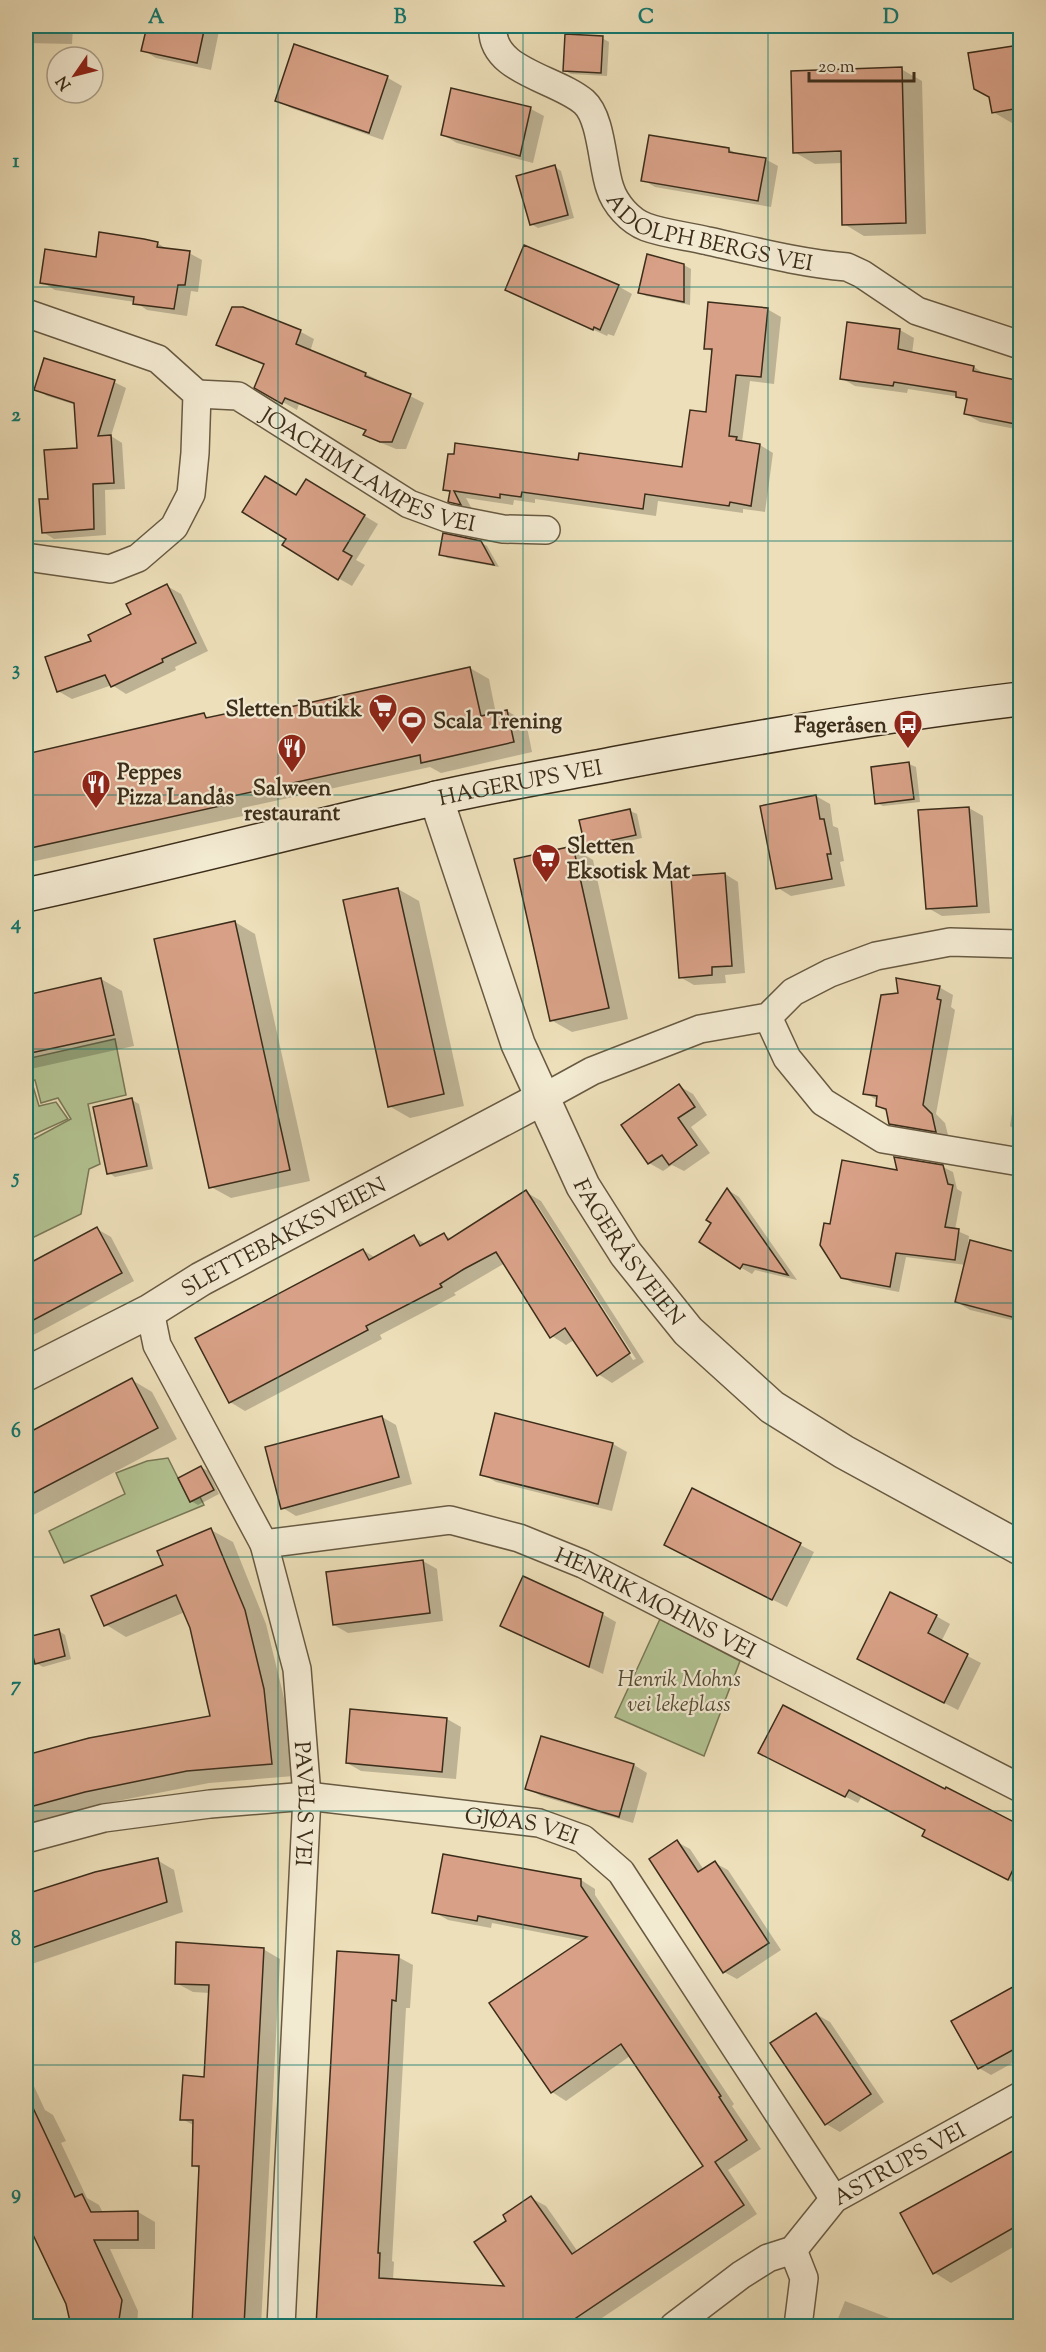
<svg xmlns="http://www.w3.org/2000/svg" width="1046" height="2352" font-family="'Sorts Mill Goudy',serif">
  <rect width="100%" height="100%" fill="#eddfb9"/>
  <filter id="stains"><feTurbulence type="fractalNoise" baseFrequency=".00333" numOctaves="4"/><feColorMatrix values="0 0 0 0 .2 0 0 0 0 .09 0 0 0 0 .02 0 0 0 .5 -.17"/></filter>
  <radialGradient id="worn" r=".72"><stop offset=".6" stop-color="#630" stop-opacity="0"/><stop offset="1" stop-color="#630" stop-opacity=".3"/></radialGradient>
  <!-- green -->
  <g fill="#b3c392" stroke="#787856" stroke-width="1.5">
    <path d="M115,1039L126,1095L88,1104L100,1164L89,1169L81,1214L26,1241V1143L71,1119L58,1098L41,1103L35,1080L26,1081V1059Z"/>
    <path d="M32,1083L39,1106L56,1102L68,1119L26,1138V1084Z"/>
    <path d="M168,1458L190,1502L200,1497L204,1505L64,1563L49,1531L125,1494L116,1473L147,1461Z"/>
    <path d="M660,1619L740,1661L704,1756L615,1717Z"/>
  </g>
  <!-- shadow -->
  <g fill="#0003" fill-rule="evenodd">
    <path d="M26,26H73L72,44L26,43Z"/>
    <path d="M148,26H220L211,70L156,58L143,50Z"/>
    <path d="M602,38L609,42L607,76L571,74L564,70Z"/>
    <path d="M295,46L388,78L402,86L383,140L291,108L277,100Z"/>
    <path d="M1020,46V127H1019L993,112L991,97L970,54Z"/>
    <path d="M901,69L922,81L926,234L864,236L844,224L842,163L815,164L794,152Z"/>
    <path d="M531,109L544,116L533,163L457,143L443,135Z"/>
    <path d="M729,149L738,155L765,159L778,166L771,207L655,187L643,180Z"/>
    <path d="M555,167L561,171L574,218L538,228L531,224Z"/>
    <path d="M26,214L31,264H26Z"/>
    <path d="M157,243L169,250L189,253L202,260L198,292L191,291L187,316L147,310L135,302L55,290L42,282L97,259Z"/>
    <path d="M684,265L691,269L690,305L646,296L639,292Z"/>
    <path d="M618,286L632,294L614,336L608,334L607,336L507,290Z"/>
    <path d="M243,308L301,332L314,339L310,352L366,374L424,403L406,449H396L379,442L365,434L367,431L299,404L297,410L256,387L265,366L218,344Z"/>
    <path d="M767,309L781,317L774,384L750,381L742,442L760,445L773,453L765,512L743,509V513L658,501L656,516L535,499V503L514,500L513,505L466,498L473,511L463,509L450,501L451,493L444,489L579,461L683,469L708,414L714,353L706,348Z"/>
    <path d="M900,330L914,338L912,354L974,367L988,376L1020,382V430L980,422L966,414L968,402L960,397L908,389L907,393L855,386L841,378Z"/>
    <path d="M114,382L126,388L111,436L122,443L125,489L105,490L106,535L54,539L43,532L50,500L79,449L76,405L47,396L36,389Z"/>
    <path d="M320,489L378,524L356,560L365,565L352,586L338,578L288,539L297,497Z"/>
    <path d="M480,542L487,546L499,567L447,558L441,554Z"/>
    <path d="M167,586L181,594L208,651L175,667L176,670L126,694L112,685L72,699L58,691L93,642L133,615Z"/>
    <path d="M26,587L28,589L32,628L26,629Z"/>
    <path d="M470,668L489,679L496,714L507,711L526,722L532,752L441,773L430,767L242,808L243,816L26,863V755L204,715L211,719L252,710L261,715Z"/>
    <path d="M909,764L916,767L920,802L883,806L877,803Z"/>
    <path d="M816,796L830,804L833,826L838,828L844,861L840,862L845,886L791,896L778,888Z"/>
    <path d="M969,808L983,816L990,913L942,916L928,908Z"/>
    <path d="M630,811L637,814L642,838L593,849L587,845Z"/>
    <path d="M573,848L593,860L628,1019L572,1032L551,1020Z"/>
    <path d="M725,874L738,882L745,973L725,975L726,983L694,985L680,977Z"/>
    <path d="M398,889L419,901L464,1106L410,1118L389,1106Z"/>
    <path d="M235,922L255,934L310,1181L231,1198L211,1187Z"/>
    <path d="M101,979L122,991L134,1046L26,1070V996Z"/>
    <path d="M939,987L953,995L951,1007L955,1010L936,1114L945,1123L949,1139L904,1131L890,1123L888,1112L877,1106L878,1101L865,1093Z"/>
    <path d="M1020,1064V1133L1010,1126Z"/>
    <path d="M679,1086L693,1094L707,1115L691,1127L710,1153L684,1171L672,1165L663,1171L649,1163Z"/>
    <path d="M132,1100L139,1104L153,1169L115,1177L109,1173Z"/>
    <path d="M943,1167L953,1172L957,1189L962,1192L955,1230L969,1236L967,1252L969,1253L971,1242L1020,1254V1322L970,1310L957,1302L966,1265L906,1257L899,1292L853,1283L842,1277L831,1225L899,1172Z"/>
    <path d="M728,1190L739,1197L797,1280L755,1270L752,1274L740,1267L713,1223Z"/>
    <path d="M526,1192L541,1201L644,1362L612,1383L598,1374L574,1340L566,1345L552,1336L505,1263L454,1293L456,1295L380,1335L382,1339L245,1411L230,1402L363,1250L376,1258L414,1237L427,1245L444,1235L452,1239ZM532,1203H536L636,1359L633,1360Z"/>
    <path d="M97,1229L111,1237L134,1281L26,1339V1267Z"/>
    <path d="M132,1380L152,1392L177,1439L26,1519V1436Z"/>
    <path d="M496,1415L613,1444L627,1452L612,1511L496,1482L482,1474Z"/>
    <path d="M382,1417L396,1425L412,1484L296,1516L283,1508Z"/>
    <path d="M201,1467L208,1471L219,1494L198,1505L191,1501Z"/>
    <path d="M693,1490L814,1552L787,1607L680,1552Z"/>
    <path d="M211,1530L233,1542L266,1624L285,1702L294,1776L209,1783L107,1803L26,1828V1756L53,1748L212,1717L191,1628L185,1612L126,1637L105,1624L165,1566Z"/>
    <path d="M423,1561L437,1569L443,1621L348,1633L334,1625Z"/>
    <path d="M602,1614L616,1622L603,1674L502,1626Z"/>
    <path d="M936,1616L950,1624L941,1642L981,1663L958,1710L873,1667Z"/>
    <path d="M59,1631L65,1635L71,1659L43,1667L36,1663Z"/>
    <path d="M447,1719L461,1727L456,1779L361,1771L347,1763Z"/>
    <path d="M773,1760L946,1791L947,1789L1020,1827V1886L936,1843L926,1830L862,1796L858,1803Z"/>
    <path d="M634,1765L647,1773L633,1823L541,1796L527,1788Z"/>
    <path d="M677,1842L690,1849L704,1870L715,1863L728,1870L781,1950L737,1979L724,1972Z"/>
    <path d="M157,1860L174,1870L183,1912L26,1966V1896L52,1886Z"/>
    <path d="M581,1880L595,1889V1895L734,2104L732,2106L761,2149L728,2170L757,2214L590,2326H318L338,1953L398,1957L413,1965L410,2008H406L392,2261L394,2262L393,2280L506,2287L508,2221L531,2198L546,2206L578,2252L706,2166L630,2056L566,2101L552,2092L584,1941L492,1923L491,1928L448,1920L434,1912Z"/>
    <path d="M263,1949L280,1959L261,2326H194L200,2169L193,2165L195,2126L182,2119L206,2078L210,1993L193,1992L176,1983Z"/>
    <path d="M1020,1985V2059L991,2075L979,2068L954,2021Z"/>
    <path d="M816,2014L830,2022L884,2102L840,2132L826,2124Z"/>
    <path d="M26,2030L30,2040L26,2042Z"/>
    <path d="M26,2069L45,2110L53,2115L66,2141L61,2143L87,2198L99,2205L103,2213L138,2212L155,2222V2249H110L138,2311L137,2326H70L67,2303L26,2216Z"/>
    <path d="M1020,2148V2243L951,2283L935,2273L902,2214Z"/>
    <path d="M845,2301L897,2321L906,2326H835Z"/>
  </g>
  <!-- building -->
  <g fill="#d8a187" stroke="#3c2d1a" stroke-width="1.5">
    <path d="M147,26H205L197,63L141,51Z"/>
    <path d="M565,34L603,36L601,73L563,71Z"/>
    <path d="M294,44L388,76L369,133L275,101Z"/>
    <path d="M1020,45V108L992,113L989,97L974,89L968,53Z"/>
    <path d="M902,67L906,223L842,225L841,151L793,153L791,71Z"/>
    <path d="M451,88L531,107L520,156L441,135Z"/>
    <path d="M649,135L729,148V152L766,158L758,201L641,181Z"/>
    <path d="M555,165L568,215L530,225L516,176Z"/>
    <path d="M99,232L144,239L158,242L157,247L190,251L185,285H178L174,309L133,304L134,297L40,283L45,249L96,257Z"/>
    <path d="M524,245L619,285L600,330L594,327L593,330L505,290Z"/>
    <path d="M647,254L684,264V302L638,293Z"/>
    <path d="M708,302L768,308L761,377L736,375L729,436L737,437L736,440L760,444L751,506L730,502L729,506L645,494L643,509L522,492L521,497L500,494V498L454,491L461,505L448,502L450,491L443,490L448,454H454L455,443L578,460L579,453L682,467L690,410L706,412L712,349H704Z"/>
    <path d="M232,307H243L301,330L296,344L366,373L365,376L411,394L392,442H380L363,435L366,430L285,398L282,404L254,388L264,364L216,345Z"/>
    <path d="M847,322L900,329L898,349L974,366L973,371L1020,381V425L964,414L967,399L956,397V392L894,382L893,386L840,379Z"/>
    <path d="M44,358L115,380L98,436L111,435L114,483L93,484L94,529L42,533L39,499H48L44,450L77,448L74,403L34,390Z"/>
    <path d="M265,476L296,495L306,479L365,515L343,551L352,556L338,580L282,545L286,539L242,512Z"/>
    <path d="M443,533L481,541L494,565L439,555Z"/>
    <path d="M167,584L196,643L162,659L163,662L111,687L105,675L57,692L45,657L91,641L88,635L131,614L126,604Z"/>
    <path d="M470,667L481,716L507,710L514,742L421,763L420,755L224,798L225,805L26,849V754L204,713L206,718L253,708L254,715Z"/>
    <path d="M909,762L914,799L875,804L871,767Z"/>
    <path d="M816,795L820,819H824L831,854H827L832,879L776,889L760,806Z"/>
    <path d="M969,807L977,906L926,909L918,810Z"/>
    <path d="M630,809L636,835L585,846L579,820Z"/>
    <path d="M573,846L609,1008L550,1021L514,859Z"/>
    <path d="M725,873L732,966L712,967V975L679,978L671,877Z"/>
    <path d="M398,888L444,1094L388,1107L343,900Z"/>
    <path d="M235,921L290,1170L209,1188L154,939Z"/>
    <path d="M101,978L114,1035L26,1054V995Z"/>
    <path d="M896,978L940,986L937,999L941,1000L923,1105L932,1114L936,1132L889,1124L886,1109L876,1106L877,1096L863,1094L881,995L898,993Z"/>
    <path d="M679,1084L695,1107L678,1118L697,1145L669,1165L662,1155L648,1164L621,1125Z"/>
    <path d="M132,1098L147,1166L107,1174L93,1107Z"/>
    <path d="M894,1157L943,1165L948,1184L953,1185L945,1227L959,1229L955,1260L896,1253L890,1287L841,1278L820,1245L824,1223L830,1224L842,1160L897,1170Z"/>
    <path d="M727,1188L746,1215L788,1275L743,1264L740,1269L699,1242L711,1223L706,1220Z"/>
    <path d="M526,1190L630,1353L597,1376L565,1328L550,1338L496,1252L464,1269L440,1284L442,1287L366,1326L368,1330L229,1403L195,1338L363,1249L369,1260L414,1235L420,1246L444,1233L448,1240Z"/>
    <path d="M97,1227L122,1273L26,1324V1265Z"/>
    <path d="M970,1240L1020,1253V1319L955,1302Z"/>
    <path d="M132,1378L158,1428L26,1497V1434Z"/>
    <path d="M495,1413L613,1443L598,1504L480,1475Z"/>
    <path d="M382,1416L399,1477L281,1509L265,1447Z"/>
    <path d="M201,1466L214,1490L190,1502L178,1478Z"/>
    <path d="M692,1488L801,1543L772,1600L664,1545Z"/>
    <path d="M211,1528L245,1610L264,1689L272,1764L187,1771L85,1792L26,1808V1755L89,1738L210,1716L190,1628L176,1595L104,1626L91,1596L163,1565L157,1551Z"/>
    <path d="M423,1560L430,1613L333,1625L326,1572Z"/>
    <path d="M523,1576L603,1613L589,1667L500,1626Z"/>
    <path d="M890,1592L937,1615L928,1633L968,1654L944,1703L857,1659Z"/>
    <path d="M59,1629L65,1656L35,1664L28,1637Z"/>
    <path d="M783,1705L945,1789L946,1787L1020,1825V1855L1008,1880L922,1836L925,1830L849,1790L845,1797L758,1753Z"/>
    <path d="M350,1709L447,1718L442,1772L346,1763Z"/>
    <path d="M541,1736L634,1764L619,1817L525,1789Z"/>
    <path d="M677,1840L698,1872L715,1861L769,1943L723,1973L649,1859Z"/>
    <path d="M443,1854L581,1879V1886L721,2096L719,2097L747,2140L715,2162L744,2205L564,2326H316L337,1951L399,1955L396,2001L392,2000L378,2253H380L379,2278L504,2286L474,2242L506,2221L503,2215L531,2196L572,2254L703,2166L621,2044L551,2093L489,2003L587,1937L478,1916L477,1921L432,1913Z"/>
    <path d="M158,1858L167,1902L26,1950V1894L95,1872Z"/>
    <path d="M176,1942L264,1948L244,2326H192L199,2166H192L193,2120H180L183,2075L204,2077L209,1985L175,1984Z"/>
    <path d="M1020,1983V2046L978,2069L951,2021Z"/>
    <path d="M816,2013L871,2094L825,2125L770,2043Z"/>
    <path d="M26,2093L75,2197L82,2194L91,2212L138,2211V2240H94L122,2300L118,2326H71L66,2304L26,2220Z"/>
    <path d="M1020,2147V2224L933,2274L900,2213Z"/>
  </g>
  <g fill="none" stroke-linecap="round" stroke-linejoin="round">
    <!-- minor casing -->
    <g stroke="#685a42" stroke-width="30">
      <g id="minor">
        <path id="s1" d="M493,26C489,71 556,78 584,102C602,118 602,166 610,188C615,204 630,221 646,227C665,234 688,236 708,241C754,251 800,263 847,267L862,274L917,311L1020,345"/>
        <path d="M26,313L158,359L197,394L195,453L191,494L174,527L138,558L110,569L26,557"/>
        <path id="s2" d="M197,394L238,396L409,504L447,518L503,529L546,530"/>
        <path d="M768,1017L787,1058L823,1102L883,1139L1020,1162"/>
        <path d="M541,1099L592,1071L700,1029L768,1017L793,992L830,973L876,956L950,942L1020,944"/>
        <path id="s3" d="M150,1311L157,1345L264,1544L297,1669L307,1796L281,2326"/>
        <path id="s4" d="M264,1544L450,1520L519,1538L583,1564L1020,1788"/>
        <path id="s5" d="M26,1839L104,1818L210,1804L307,1796L539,1823L583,1839L621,1872L834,2199"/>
        <path d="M793,2250L804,2278L798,2326"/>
        <path id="s6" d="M674,2326L741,2275L768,2258L793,2250L834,2199L1020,2096"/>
      </g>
    </g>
    <!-- tertiary casing -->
    <g stroke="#685a42" stroke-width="36">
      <g id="tertiary">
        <path id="s7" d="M436,798L518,1044L583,1186L626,1254L688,1331L772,1407L844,1452L1020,1548"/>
        <path id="s8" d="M26,1374L150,1311L201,1279L541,1099"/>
      </g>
    </g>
    <!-- secondary casing -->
    <g stroke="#3c2d1a" stroke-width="36">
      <g id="secondary">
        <path id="s9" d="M26,895C162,866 297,830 433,799C494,785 556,775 618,763C751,738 885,715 1020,699"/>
      </g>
    </g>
    <!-- minor -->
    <use href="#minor" stroke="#f3ead2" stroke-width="27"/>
    <!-- tertiary -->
    <use href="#tertiary" stroke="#f3ead2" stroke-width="33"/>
    <!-- secondary -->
    <use href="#secondary" stroke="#f3ead2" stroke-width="33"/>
  </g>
  <!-- grid -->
  <path fill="none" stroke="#0f766e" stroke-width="1.5" stroke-opacity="0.55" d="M278,26V2326M523,26V2326M768,26V2326M26,287H1020M26,541H1020M26,795H1020M26,1049H1020M26,1303H1020M26,1557H1020M26,1811H1020M26,2065H1020"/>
  <!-- icons -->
  <defs>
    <g id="supermarket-pin" transform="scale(1.5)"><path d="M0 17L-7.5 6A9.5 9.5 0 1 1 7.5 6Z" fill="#8f2418" stroke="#f3ead2"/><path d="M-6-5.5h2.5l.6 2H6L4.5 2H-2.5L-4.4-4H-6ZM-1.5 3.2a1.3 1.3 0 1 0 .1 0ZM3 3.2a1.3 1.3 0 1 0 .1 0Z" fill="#fff"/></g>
    <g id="stadium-pin" transform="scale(1.5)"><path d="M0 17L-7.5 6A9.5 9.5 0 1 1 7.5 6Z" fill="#8f2418" stroke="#f3ead2"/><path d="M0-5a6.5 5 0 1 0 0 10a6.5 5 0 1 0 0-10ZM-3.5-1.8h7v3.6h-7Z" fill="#fff"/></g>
    <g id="bus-pin" transform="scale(1.5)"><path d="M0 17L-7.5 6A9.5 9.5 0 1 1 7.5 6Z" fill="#8f2418" stroke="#f3ead2"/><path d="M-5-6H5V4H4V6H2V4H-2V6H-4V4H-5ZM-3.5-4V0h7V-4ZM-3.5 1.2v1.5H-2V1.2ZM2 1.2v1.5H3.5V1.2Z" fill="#fff"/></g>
    <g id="restaurant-pin" transform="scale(1.5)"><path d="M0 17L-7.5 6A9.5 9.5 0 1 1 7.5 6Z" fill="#8f2418" stroke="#f3ead2"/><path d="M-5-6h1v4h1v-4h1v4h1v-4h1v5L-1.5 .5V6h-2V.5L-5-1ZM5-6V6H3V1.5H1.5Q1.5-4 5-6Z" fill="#fff"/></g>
  </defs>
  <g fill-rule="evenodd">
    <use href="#supermarket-pin" x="383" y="708"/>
    <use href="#stadium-pin" x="412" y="720"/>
    <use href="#bus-pin" x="908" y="724"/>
    <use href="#restaurant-pin" x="292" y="748"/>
    <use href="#restaurant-pin" x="96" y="784"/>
    <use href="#supermarket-pin" x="546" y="858"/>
  </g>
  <g text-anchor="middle" stroke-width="4.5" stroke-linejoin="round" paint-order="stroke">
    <!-- street labels -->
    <g font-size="22" fill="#3c2d1a" stroke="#f3ead2">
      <text dy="8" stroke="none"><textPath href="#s1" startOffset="333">ADOLPH BERGS VEI</textPath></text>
      <text dy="8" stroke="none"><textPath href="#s2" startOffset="192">JOACHIM LAMPES VEI</textPath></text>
      <text dy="8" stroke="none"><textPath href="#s9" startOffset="507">HAGERUPS VEI</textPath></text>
      <text dy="8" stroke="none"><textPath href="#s8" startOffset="292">SLETTEBAKKSVEIEN</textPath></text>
      <text dy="8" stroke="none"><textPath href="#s7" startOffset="496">FAGERÅSVEIEN</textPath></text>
      <text dy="8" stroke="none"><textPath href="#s4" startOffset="410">HENRIK MOHNS VEI</textPath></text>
      <text dy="8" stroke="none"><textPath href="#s3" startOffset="525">PAVELS VEI</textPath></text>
      <text dy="8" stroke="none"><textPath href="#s5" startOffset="502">GJØAS VEI</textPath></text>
      <text dy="8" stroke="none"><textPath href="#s6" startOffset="282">ASTRUPS VEI</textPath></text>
    </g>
    <!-- poi labels -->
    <g font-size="22" font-weight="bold" fill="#3c2d1a" stroke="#f3ead2" text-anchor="start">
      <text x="362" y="716" text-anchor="end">Sletten Butikk</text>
      <text x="433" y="728">Scala Trening</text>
      <text x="887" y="732" text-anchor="end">Fageråsen</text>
      <text x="117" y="779">Peppes<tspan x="117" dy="25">Pizza Landås</tspan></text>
      <text x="292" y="795" text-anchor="middle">Salween<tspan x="292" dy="25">restaurant</tspan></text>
      <text x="567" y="853">Sletten<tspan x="567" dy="25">Eksotisk Mat</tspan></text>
    </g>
    <!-- park labels -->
    <g font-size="22" font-style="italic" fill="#544b32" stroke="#f3ead2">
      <text x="679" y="1686">Henrik Mohns<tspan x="679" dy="25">vei lekeplass</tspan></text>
    </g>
  </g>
  <!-- margin -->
  <rect width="1046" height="2352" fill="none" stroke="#eddfb9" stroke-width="66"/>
  <!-- north arrow -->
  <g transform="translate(75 75) rotate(235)"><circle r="28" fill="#f3ead2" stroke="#aa9e88" stroke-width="1.5"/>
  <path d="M0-4.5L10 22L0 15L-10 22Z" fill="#8f2418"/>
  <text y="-9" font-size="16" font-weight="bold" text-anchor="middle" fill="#3c2d1a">N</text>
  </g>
  <!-- scale -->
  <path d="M809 72v9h105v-9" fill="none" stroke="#3c2d1a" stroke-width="3"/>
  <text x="818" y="72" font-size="18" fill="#3c2d1a" stroke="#f3ead2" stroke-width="4.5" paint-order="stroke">20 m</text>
  <rect x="33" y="33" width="980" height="2286" fill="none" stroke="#0f766e" stroke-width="2"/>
  <g font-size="20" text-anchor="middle" font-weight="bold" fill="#0f766e">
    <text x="156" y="23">A</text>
    <text x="400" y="23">B</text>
    <text x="646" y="23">C</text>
    <text x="891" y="23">D</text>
    <text x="16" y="167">1</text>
    <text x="16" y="421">2</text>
    <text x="16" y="675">3</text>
    <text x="16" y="929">4</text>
    <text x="16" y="1183">5</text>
    <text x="16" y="1437">6</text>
    <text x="16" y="1691">7</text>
    <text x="16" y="1945">8</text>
    <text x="16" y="2199">9</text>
  </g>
  <rect width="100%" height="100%" filter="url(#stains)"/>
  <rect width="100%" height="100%" fill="url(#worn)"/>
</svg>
